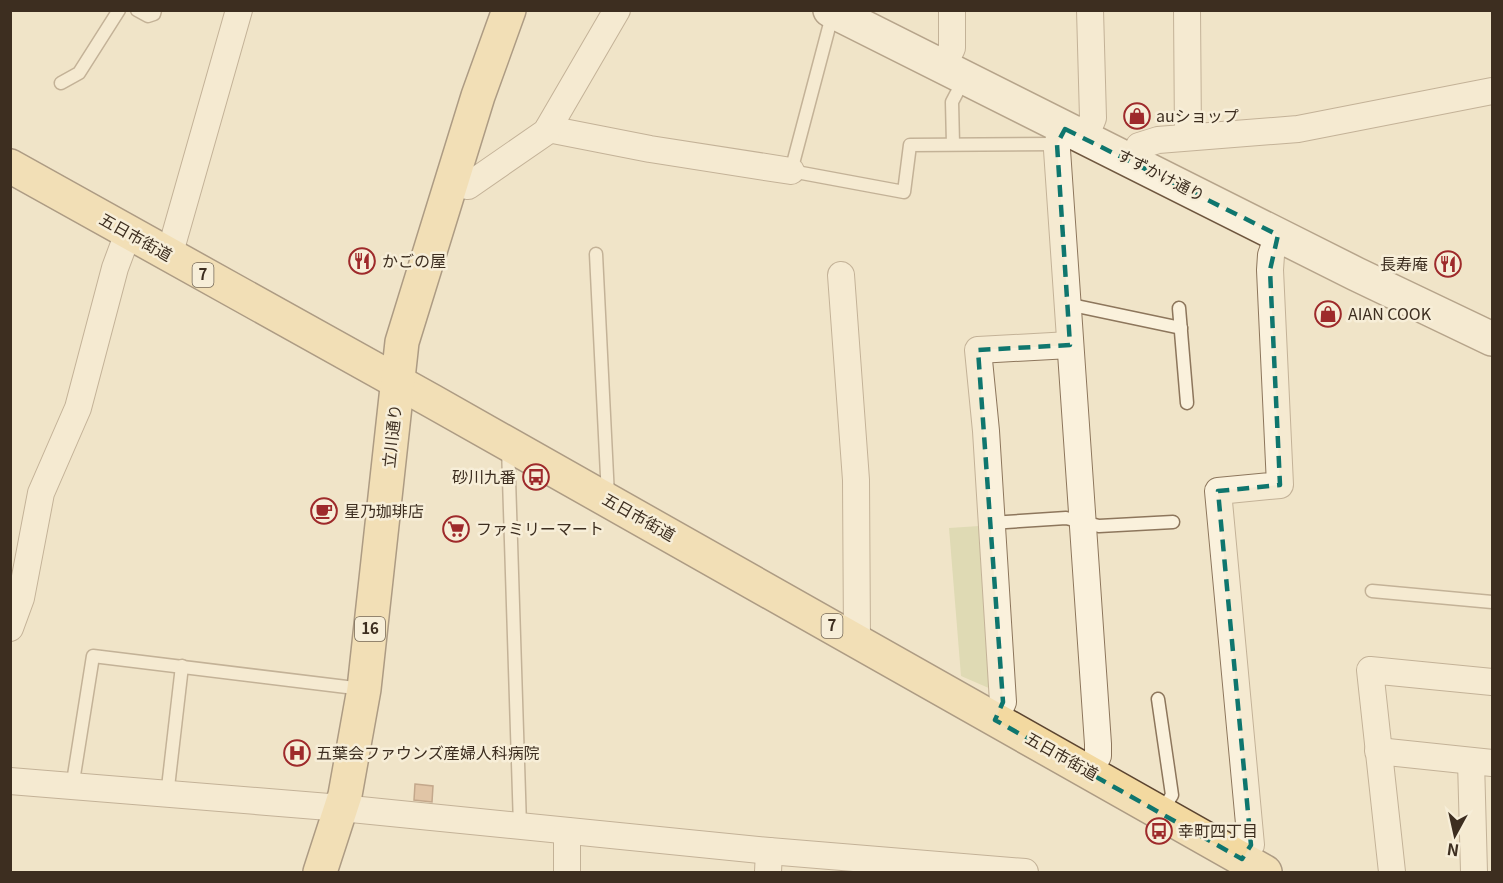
<svg xmlns="http://www.w3.org/2000/svg" width="1503" height="883" font-family="Georgia,'Noto Sans JP',serif">
  <rect width="100%" height="100%" fill="#f0e4c8"/>
  <!-- green -->
  <path fill="#c9cf9b" d="M979,526L991,689L961,676L949,528Z"/>
  <!-- building -->
  <path fill="#cf9f7d" stroke="#8d5f41" stroke-width="1.5" d="M415,784L433,786L432,802L414,800Z"/>
  <g fill="none" stroke-linecap="round" stroke-linejoin="round">
    <!-- lane casing -->
    <g stroke="#8d765c" stroke-width="15">
      <g id="lane">
        <path d="M137,10L148,16L154,14L155,10"/>
        <path d="M833,12L791,171L904,192L910,145L1057,144"/>
        <path d="M61,83L79,73L119,10"/>
        <path d="M953,144L952,102L964,79"/>
        <path d="M596,254L608,496"/>
        <path d="M1067,304L1181,328"/>
        <path d="M1179,308L1187,403"/>
        <path d="M508,447L520,826"/>
        <path d="M990,523L1066,518L1099,526L1173,522"/>
        <path d="M1372,591L1492,602"/>
        <path d="M1158,699L1172,795L1162,811"/>
        <path d="M72,788L93,656L363,689"/>
        <path d="M167,796L182,666"/>
      </g>
    </g>
    <!-- street casing -->
    <g stroke="#8d765c" stroke-width="28">
      <g id="street">
        <path d="M1187,10L1188,137"/>
        <path d="M943,67L952,48V10"/>
        <path d="M548,129L650,149L791,171"/>
        <path d="M1065,129L1057,144V150L1098,744V756L1090,771"/>
        <path d="M1085,138L1093,118L1090,10"/>
        <path d="M1132,160L1139,146L1158,140L1298,129L1492,91"/>
        <path d="M451,182L468,186L546,132L617,10"/>
        <path d="M169,256L239,10"/>
        <path d="M841,275L856,480L857,640"/>
        <path d="M10,628L21,598L41,493L78,408L115,268L128,233"/>
        <path d="M995,720L1003,702L986,431L978,350L1070,345"/>
        <path d="M1378,751L1492,763"/>
        <path d="M1471,761L1474,872"/>
        <path d="M10,781L341,808L769,851L1025,872"/>
        <path d="M1242,859L1251,845L1218,491L1280,485L1270,270L1271,255L1278,235"/>
        <path d="M567,872V831"/>
        <path d="M768,872L769,851"/>
        <path d="M1392,872L1370,670L1492,682"/>
      </g>
    </g>
    <!-- secondary casing -->
    <g stroke="#6f573f" stroke-width="36">
      <path id="secondary" d="M830,10L1356,274L1492,339"/>
    </g>
    <!-- primary casing -->
    <g stroke="#5b4430" stroke-width="36">
      <g id="primary">
        <path d="M10,166L432,401L1265,872"/>
        <path d="M320,872L345,795L364,689L402,342L478,96L509,10"/>
      </g>
    </g>
    <!-- lane -->
    <use href="#lane" stroke="#faf1dc" stroke-width="12"/>
    <!-- street -->
    <use href="#street" stroke="#faf1dc" stroke-width="26"/>
    <!-- secondary -->
    <use href="#secondary" stroke="#faf1dc" stroke-width="33"/>
    <!-- primary -->
    <use href="#primary" stroke="#f3d9a0" stroke-width="33"/>
  </g>
  <!-- marked area -->
  <path d="M0 0H1503V883H0ZM1065,129L1278,235L1270,270L1280,485L1218,491L1251,845L1242,859L995,720L1003,702L978,350L1070,345L1057,144Z" fill="#f0e4c8" fill-opacity=".55" fill-rule="evenodd"/>
  <path fill="none" stroke="#0f766e" stroke-width="4.5" stroke-dasharray="12 8" stroke-linejoin="round" d="M1065,129L1278,235L1270,270L1280,485L1218,491L1251,845L1242,859L995,720L1003,702L978,350L1070,345L1057,144Z"/>
  <!-- icons -->
  <defs>
    <g id="shop-ring" transform="scale(1.35)"><circle r="9.5" fill="#f7eed8" stroke="#9e2a2b" stroke-width="1.5"/><path d="M-5-2.5h2.3a2.7 3.5 0 0 1 5.4 0H5L5.5 6h-11ZM-1.5-2.5h3a1.5 2.3 0 0 0-3 0Z" fill="#9e2a2b"/></g>
    <g id="restaurant-ring" transform="scale(1.35)"><circle r="9.5" fill="#f7eed8" stroke="#9e2a2b" stroke-width="1.5"/><path d="M-5-6h1v4h1v-4h1v4h1v-4h1v5L-1.5 .5V6h-2V.5L-5-1ZM5-6V6H3V1.5H1.5Q1.5-4 5-6Z" fill="#9e2a2b"/></g>
    <g id="bus-ring" transform="scale(1.35)"><circle r="9.5" fill="#f7eed8" stroke="#9e2a2b" stroke-width="1.5"/><path d="M-5-6H5V4H4V6H2V4H-2V6H-4V4H-5ZM-3.5-4V0h7V-4ZM-3.5 1.2v1.5H-2V1.2ZM2 1.2v1.5H3.5V1.2Z" fill="#9e2a2b"/></g>
    <g id="cafe-ring" transform="scale(1.35)"><circle r="9.5" fill="#f7eed8" stroke="#9e2a2b" stroke-width="1.5"/><path d="M-5.5-4.5H6V0H3Q3 3.5 0 3.5H-2.5Q-5.5 3.5-5.5 0ZM3-3.2v2h1.7v-2ZM-6 4.5H4V6H-6Z" fill="#9e2a2b"/></g>
    <g id="supermarket-ring" transform="scale(1.35)"><circle r="9.5" fill="#f7eed8" stroke="#9e2a2b" stroke-width="1.5"/><path d="M-6-5.5h2.5l.6 2H6L4.5 2H-2.5L-4.4-4H-6ZM-1.5 3.2a1.3 1.3 0 1 0 .1 0ZM3 3.2a1.3 1.3 0 1 0 .1 0Z" fill="#9e2a2b"/></g>
    <g id="hospital-ring" transform="scale(1.35)"><circle r="9.5" fill="#f7eed8" stroke="#9e2a2b" stroke-width="1.5"/><path d="M-5-5h3v3.5h4V-5h3V5h-3V1.5h-4V5h-3Z" fill="#9e2a2b"/></g>
  </defs>
  <g fill-rule="evenodd">
    <use href="#shop-ring" x="1137" y="116"/>
    <use href="#restaurant-ring" x="362" y="261"/>
    <use href="#restaurant-ring" x="1448" y="264"/>
    <use href="#shop-ring" x="1328" y="314"/>
    <use href="#bus-ring" x="536" y="477"/>
    <use href="#cafe-ring" x="324" y="511"/>
    <use href="#supermarket-ring" x="456" y="529"/>
    <use href="#hospital-ring" x="297" y="753"/>
    <use href="#bus-ring" x="1159" y="831"/>
  </g>
  <g text-anchor="middle" stroke-width="5" stroke-linejoin="round" paint-order="stroke">
    <!-- shield labels -->
    <g fill="#f7eed8" stroke="#756857" stroke-width="1.5">
      <rect x="192.5" y="263" width="21" height="24" rx="4.5"/>
      <rect x="821.5" y="614" width="21" height="24" rx="4.5"/>
      <rect x="355" y="617" width="30" height="24" rx="4.5"/>
    </g>
    <g font-size="15" font-weight="bold" fill="#3d2e20">
      <text x="203" y="280">7</text>
      <text x="832" y="631">7</text>
      <text x="370" y="634">16</text>
    </g>
    <!-- poi labels -->
    <g font-size="16" fill="#3d2e20" stroke="#f7eed8" text-anchor="start">
      <text x="1156" y="122">auショップ</text>
      <text x="382" y="267">かごの屋</text>
      <text x="1428" y="270" text-anchor="end">長寿庵</text>
      <text x="1348" y="320">AIAN COOK</text>
      <text x="516" y="483" text-anchor="end">砂川九番</text>
      <text x="344" y="517">星乃珈琲店</text>
      <text x="476" y="535">ファミリーマート</text>
      <text x="316" y="759">五葉会ファウンズ産婦人科病院</text>
      <text x="1178" y="837">幸町四丁目</text>
    </g>
    <!-- street labels -->
    <g font-size="16" fill="#3d2e20" stroke="#f7eed8">
      <text transform="translate(1161 175) rotate(27)" y="6">すずかけ通り</text>
      <text transform="translate(136 237) rotate(29)" y="6">五日市街道</text>
      <text transform="translate(392 436) rotate(-84)" y="6">立川通り</text>
      <text transform="translate(639 517) rotate(29)" y="6">五日市街道</text>
      <text transform="translate(1062 756) rotate(29)" y="6">五日市街道</text>
    </g>
  </g>
  <!-- border -->
  <rect width="1503" height="883" fill="none" stroke="#3d2e20" stroke-width="24"/>
  <!-- north arrow -->
  <g transform="translate(1455 835) rotate(188)" stroke="#f7eed8" stroke-width="4.5" paint-order="stroke">
  <path d="M0-4.5L10 22L0 15L-10 22Z" fill="#3d2e20"/>
  <text y="-9" font-size="16" font-weight="bold" text-anchor="middle" fill="#3d2e20">N</text>
  </g>
</svg>
